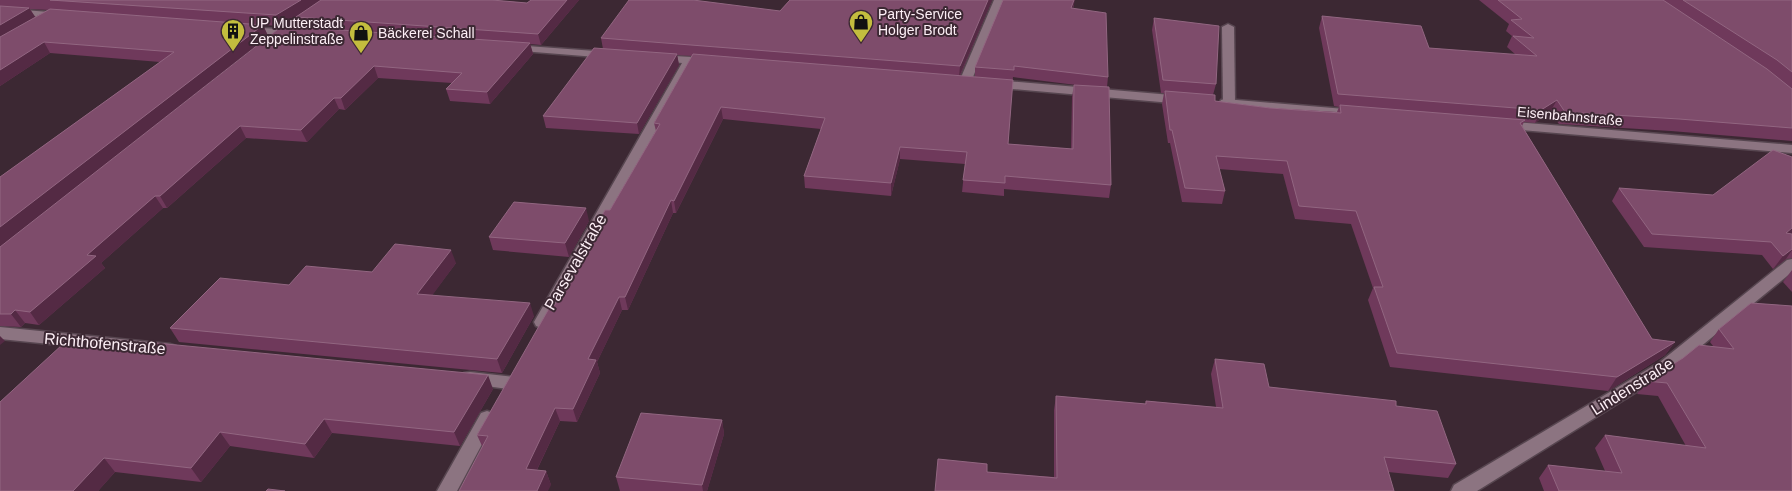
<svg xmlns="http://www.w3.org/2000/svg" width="1792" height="491" font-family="Helvetica,sans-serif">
  <rect width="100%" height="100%" fill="#3c2833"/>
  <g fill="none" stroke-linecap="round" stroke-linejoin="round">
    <!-- lane casing -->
    <g stroke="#574650" stroke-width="3">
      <g id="lane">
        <path d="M994,0H1004L971,82L965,86L961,85L959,82Z"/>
        <path d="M1228,24L1234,27L1235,103L1229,107L1223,103L1222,27Z"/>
      </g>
    </g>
    <!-- street casing -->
    <g stroke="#574650" stroke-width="3">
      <g id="street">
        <path d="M0,8L61,13L66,16L61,19L0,14Z"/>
        <path d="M246,27L295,30L301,33L295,36L242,32L240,30L242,28Z"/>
        <path d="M513,45L609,52L615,55L609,58L509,50L507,48L509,46Z"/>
        <path d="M657,55L709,58L715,62L709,66L693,64L548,326L542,328L536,326L534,322L682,63L653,60L651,58L653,56Z"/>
        <path d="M994,80L1183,96L1189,100L1183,104L990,87L988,84L990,81Z"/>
        <path d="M1225,99L1357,110L1363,114L1357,118L1221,106L1219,103L1221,100Z"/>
        <path d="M1502,121L1792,145V153L1497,128L1496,125Z"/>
        <path d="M1792,259V272L1672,370L1477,491H1451L1454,485L1660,362L1787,260Z"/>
        <path d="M0,327L170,344L176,346L178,350L176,354L170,356L0,339Z"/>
        <path d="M470,372L514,377L517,382L514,387L508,389L464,383L461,378L464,373Z"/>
        <path d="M487,411L493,413L496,418L457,491H437L481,413Z"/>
      </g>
    </g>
    <!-- lane -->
    <use href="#lane" fill="#8c7481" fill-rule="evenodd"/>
    <!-- street -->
    <use href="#street" fill="#8c7481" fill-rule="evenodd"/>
  </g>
  <!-- wall -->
  <g fill="#6f395b" fill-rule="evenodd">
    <path d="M0,0H492L527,3L531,0H579L541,45L530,44L533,54L490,104L450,101L446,89L452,83L378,78L345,110L339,109L307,142L246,138L167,208H163L101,263L105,268L39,325L25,323L21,327L0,326V247L301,27L296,17L304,12L281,26L263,25L268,36L0,247V177L160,62L50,53L0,86ZM30,9L49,10L35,17Z"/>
    <path d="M790,0H992L960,76L975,77V67L1074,4L1073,9L1108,77L1107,87L1111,185L1109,198L1004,189V196L962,192L965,164L900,159L891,196L805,188L804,176L821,129L723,119L676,213H673L628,310H622L597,362L600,373L577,422L560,421L537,470L546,471L551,485L482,446L477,435L555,305L656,131L654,123L692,56L677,55L679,65L639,134L546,128L543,116L603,49L601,38L780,11ZM1013,77L1076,85H1074L1072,97L1071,149L1008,144Z"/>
    <path d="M1479,0H1792V141L1671,131L1559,124L1550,112L1535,123L1524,122L1522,126L1652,339L1675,342L1665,355L1608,391L1390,367L1368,300L1373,288L1351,224L1295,219L1283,174L1219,169L1225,191L1222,204L1182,202L1170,143H1168L1162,104L1164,93H1161L1152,30L1154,18L1216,84L1213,95L1215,101L1270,108L1337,112L1339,107L1334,106L1319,28L1322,16L1429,48L1516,55L1507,47L1512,36L1506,31L1509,24Z"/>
    <path d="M1619,188L1792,234V258L1786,259L1773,269L1762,255L1644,247L1612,201Z"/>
    <path d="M589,221L569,257L493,250L489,237Z"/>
    <path d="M456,263L432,295L534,316L502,373L179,342L170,328L289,285L372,272Z"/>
    <path d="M1792,270V292L1783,282Z"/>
    <path d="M1792,306V491H1544L1539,478L1548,465L1605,471L1595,448L1605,435L1686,446L1658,396L1637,394L1646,381L1713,346L1710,342L1719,329Z"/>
    <path d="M1215,359L1269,387L1396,406L1456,464L1448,478L1388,472L935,491L987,472L1054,477V410L1056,396L1145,404L1146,401L1216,407L1211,374Z"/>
    <path d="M493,389L460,446L332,433L314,458L230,446L201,482L115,472L98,491H0V402Z"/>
    <path d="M722,420L724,434L707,491H620L616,477Z"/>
  </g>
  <!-- shaded-wall -->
  <g fill="#542a44">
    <path d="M301,0H322L281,26L276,15Z"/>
    <path d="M567,0H579L541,45L538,34Z"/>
    <path d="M988,0H992L959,77L960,66Z"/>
    <path d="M1074,0H1075L1074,4L1070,19L1071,8Z"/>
    <path d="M29,8L36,18L0,40V25Z"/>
    <path d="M263,25L268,36L0,247V227Z"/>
    <path d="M44,42L50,53L0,86V70Z"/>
    <path d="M530,43L533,54L490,104L487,92Z"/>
    <path d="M677,54L679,65L639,134L637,123Z"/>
    <path d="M374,66L378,78L345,110L341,98Z"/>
    <path d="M334,98L339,109L307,142L301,130Z"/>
    <path d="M1557,100L1550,112L1535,123L1541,110Z"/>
    <path d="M721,107L723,119L676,213L674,201Z"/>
    <path d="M240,126L246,138L167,208L160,196Z"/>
    <path d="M900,147V159L891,196V183Z"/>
    <path d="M155,196L163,208L101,263L105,268L39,325L30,312L87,255Z"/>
    <path d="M671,200L673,213L628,310L625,297Z"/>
    <path d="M586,208L589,221L569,257L565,243Z"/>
    <path d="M1792,228V233L1776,246L1786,233Z"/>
    <path d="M1792,249V250L1786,259L1773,269L1783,256Z"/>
    <path d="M451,250L456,263L423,308L417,294Z"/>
    <path d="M619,297L622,310L597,362L600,373L577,422L573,409L588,359Z"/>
    <path d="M530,303L534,316L502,373L497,359Z"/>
    <path d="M15,310L25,323L21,327L11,314Z"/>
    <path d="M0,336L5,341L0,345Z"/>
    <path d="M1675,342L1665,355L1608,391L1617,377Z"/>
    <path d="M488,375L493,389L460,446L454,432Z"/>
    <path d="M555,408L560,421L531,482L526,469Z"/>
    <path d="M324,419L332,433L314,458L305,444Z"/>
    <path d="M722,420L724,434L707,491H703L702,485Z"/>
    <path d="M220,432L230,446L201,482L191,468Z"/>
    <path d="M104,458L115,472L98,491H73Z"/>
    <path d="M546,471L551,485L548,491H537Z"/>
  </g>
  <!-- building -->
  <g fill="#7e4c6b" stroke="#926681">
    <path d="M50,0H301L276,15Z"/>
    <path d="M321,0H492L527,3L531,0H567L538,34L296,17Z"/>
    <path d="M629,0H693L780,11L790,0H988L960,66L601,38Z"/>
    <path d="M1003,0H1074L1071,8L1106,13L1108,77L1014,66V70L975,67Z"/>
    <path d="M1498,0H1663L1767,69L1792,89V128L1679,119L1565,112L1557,100L1541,110L1338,94L1322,16L1421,26L1429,48L1537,56L1513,36L1534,38L1511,20L1522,19Z"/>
    <path d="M1683,0H1792V72L1777,60Z"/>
    <path d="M0,6L29,8L0,25Z"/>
    <path d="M50,9L263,25L0,227V177L174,52L44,42L0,70V37Z"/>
    <path d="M1154,18L1219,26L1216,84L1163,80Z"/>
    <path d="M282,26L530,43L487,92L446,89L462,73L374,66L341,98H334L301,130L240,126L160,196H155L87,255L96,256L30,312L15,310L11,314H0V247Z"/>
    <path d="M594,48L677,54L637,123L543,116Z"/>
    <path d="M693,54L1013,80L1008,144L1073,149L1074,85L1109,87L1111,185L1005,176V183L963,180L967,152L900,147L891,183L804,176L825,118L721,107L674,201L671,200L625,297H619L588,359L596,360L573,409L555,408L526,469L546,471L537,491H459L488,436L477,435L551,305H555L605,210H610L660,124L654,123Z"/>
    <path d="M1165,91L1215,95V101L1270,108L1341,113L1340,105L1525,120L1520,123L1652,339L1675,342L1617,377L1397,353L1374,287H1383L1356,211L1299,206L1287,161L1216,156L1225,191L1185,188L1172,130H1170Z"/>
    <path d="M1773,150L1792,157V228L1786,233L1792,234V249L1783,256L1771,242L1652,234L1619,188L1713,195Z"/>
    <path d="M514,202L586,208L565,243L489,237Z"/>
    <path d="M395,244L451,250L417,294L530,303L497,359L170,328L220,278L289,285L306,266L372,272Z"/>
    <path d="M1751,303L1792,306V491H1559L1548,465L1622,473L1605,435L1706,448L1667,383L1646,381L1683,358L1699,345L1734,349L1719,329Z"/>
    <path d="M156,343L488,375L454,432L324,419L305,444L220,432L191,468L104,458L73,491H0V402L63,344L146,353Z"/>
    <path d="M1215,359L1264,364L1269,387L1396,401V406L1437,411L1456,464L1384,457L1394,491H935L938,459L987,464V472L1057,478L1056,396L1146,404V401L1223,408Z"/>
    <path d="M641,413L722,420L702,485L616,477Z"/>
    <path d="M268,489L285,491H266Z"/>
  </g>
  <!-- icons -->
  <defs>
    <g id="shop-pin" transform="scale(1.25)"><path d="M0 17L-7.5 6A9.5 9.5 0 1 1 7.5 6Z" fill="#c3bd3e" stroke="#3c2833"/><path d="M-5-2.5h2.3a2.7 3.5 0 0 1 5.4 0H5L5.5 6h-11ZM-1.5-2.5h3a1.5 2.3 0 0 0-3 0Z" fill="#111"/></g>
    <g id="building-pin" transform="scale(1.25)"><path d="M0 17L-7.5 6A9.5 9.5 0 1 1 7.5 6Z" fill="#c3bd3e" stroke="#3c2833"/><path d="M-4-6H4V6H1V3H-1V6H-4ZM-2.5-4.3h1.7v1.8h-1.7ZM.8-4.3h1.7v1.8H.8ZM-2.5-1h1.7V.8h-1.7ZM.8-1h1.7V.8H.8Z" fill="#111"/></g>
  </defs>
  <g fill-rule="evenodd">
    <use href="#shop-pin" x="861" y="22"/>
    <use href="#building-pin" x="233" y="31"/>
    <use href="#shop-pin" x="361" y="33"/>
  </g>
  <g text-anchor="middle" stroke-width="4" stroke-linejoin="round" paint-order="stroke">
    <!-- far-poi labels -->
    <g font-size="14" fill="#fdeff6" stroke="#3c2833" text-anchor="start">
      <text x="878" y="19">Party-Service<tspan x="878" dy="16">Holger Brodt</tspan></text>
      <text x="250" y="28">UP Mutterstadt<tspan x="250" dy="16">Zeppelinstraße</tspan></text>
      <text x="378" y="38">Bäckerei Schall</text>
    </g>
    <!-- far-street labels -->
    <g font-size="14" fill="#fdeff6" stroke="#3c2833">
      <text transform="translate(1570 116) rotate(5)" y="5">Eisenbahnstraße</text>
    </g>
    <!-- street labels -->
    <g font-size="16" fill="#fdeff6" stroke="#3c2833">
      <text transform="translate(575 262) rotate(-60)" y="6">Parsevalstraße</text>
      <text transform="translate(105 343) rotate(5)" y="6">Richthofenstraße</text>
      <text transform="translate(1632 386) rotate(-32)" y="6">Lindenstraße</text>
    </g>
  </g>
</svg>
